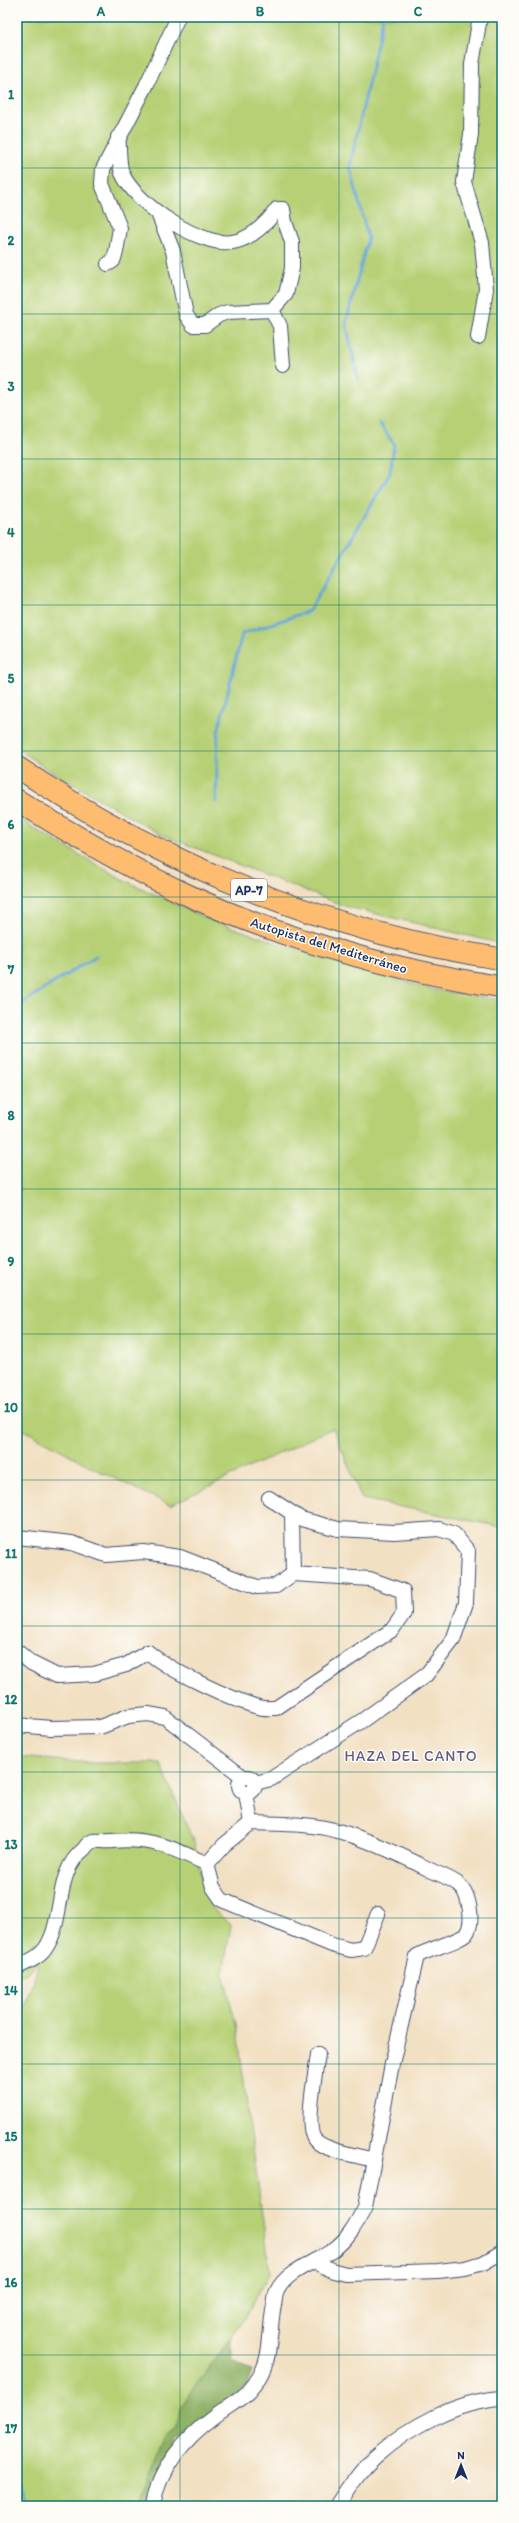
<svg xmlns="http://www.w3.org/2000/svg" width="519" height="2523" font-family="Itim,sans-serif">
  <rect width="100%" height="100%" fill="#fdfcf7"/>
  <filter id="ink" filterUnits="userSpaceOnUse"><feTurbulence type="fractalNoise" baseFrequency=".025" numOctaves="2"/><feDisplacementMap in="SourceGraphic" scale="8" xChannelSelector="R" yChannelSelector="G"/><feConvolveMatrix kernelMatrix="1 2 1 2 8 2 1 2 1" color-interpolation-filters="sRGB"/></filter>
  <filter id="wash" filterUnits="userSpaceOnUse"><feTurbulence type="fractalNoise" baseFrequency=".012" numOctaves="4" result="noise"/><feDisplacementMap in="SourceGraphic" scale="16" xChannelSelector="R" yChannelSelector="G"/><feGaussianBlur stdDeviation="0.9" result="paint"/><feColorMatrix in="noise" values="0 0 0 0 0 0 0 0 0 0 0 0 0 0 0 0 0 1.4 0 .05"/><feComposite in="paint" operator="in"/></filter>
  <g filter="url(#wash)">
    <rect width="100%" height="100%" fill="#f2e0c3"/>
    <!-- green -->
    <g fill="#b6d075" stroke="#68806a">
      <path d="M17,17H502V944L344,906L160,834L42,766L17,748Z"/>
      <path d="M17,815L35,829L120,878L205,918L330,961L435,990L502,1000V1527L362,1499L333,1428L170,1505L99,1471L17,1426Z"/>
      <path d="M17,1757L93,1763H160L195,1845L202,1881L214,1910L231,1925L223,1974L236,2024L270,2272L244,2319L181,2407L177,2429L165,2437L138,2506H17V2031L39,1963L25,1974L17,1975Z"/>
    </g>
    <!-- forest -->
    <path fill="#90b266" stroke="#567062" d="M230,2338L233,2362L252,2370L247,2386L174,2442L147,2506H138L165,2437L177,2429L180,2408Z"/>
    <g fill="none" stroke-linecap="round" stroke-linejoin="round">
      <!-- stream -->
      <g stroke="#64a4d7" stroke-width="3">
        <path d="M358,380L346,323L368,238L350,166L383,17"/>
        <path d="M216,802L218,732L242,634L309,611L390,473L394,444L379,423"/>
        <path d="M17,1006L96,956"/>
        <path d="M17,2478L29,2506"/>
      </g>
    </g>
  </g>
  <g filter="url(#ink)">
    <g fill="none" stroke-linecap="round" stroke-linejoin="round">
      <!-- minor casing -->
      <g stroke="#3b4a6d" stroke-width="16">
        <g id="minor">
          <path d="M118,137C120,148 118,161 122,173C134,203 204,251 237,241C253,237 268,222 277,209H283L285,222L292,242V268L286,294L272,310L228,312L219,315L205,325H193L186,315L173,251L159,216"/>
          <path d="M108,264L113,261L116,252L120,228L102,184L103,169L146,86L178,17"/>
          <path d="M272,310L280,326L283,366"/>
          <path d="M478,337L486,289L482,243L464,182L471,134L472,64L480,17"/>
          <path d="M292,1514L293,1574"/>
          <path d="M17,1537L72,1543L106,1555L143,1552L180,1557L257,1587L276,1586L293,1574L370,1579L403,1591L404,1613L392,1630L276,1708C271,1708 263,1709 258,1707C231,1699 168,1670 148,1652L126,1665L94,1674L57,1676L31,1663L17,1651"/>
          <path d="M17,1725L51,1728L100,1727L128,1716L148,1714L165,1717L243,1777"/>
          <circle cx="247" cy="1785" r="8"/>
          <path d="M255,1783L271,1779L363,1720L426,1675L453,1640L466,1603L468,1551L454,1534L439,1529L394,1532L338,1529L301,1519L269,1498"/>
          <path d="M246,1793L251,1823"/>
          <path d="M17,1967C26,1963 39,1958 45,1949C66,1919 53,1873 84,1849C86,1846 90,1842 93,1841C99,1840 106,1842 112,1841C151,1837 173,1848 207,1864L213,1887L222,1900L332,1945L351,1950L364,1948L378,1914"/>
          <path d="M318,2054C316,2071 304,2128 315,2140C325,2151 359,2156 374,2160"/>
          <path d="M314,2261L331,2270L346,2274L438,2271L465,2268L483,2263L502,2252"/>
          <path d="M153,2506C158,2469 186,2437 215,2416C225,2408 240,2400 249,2391C275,2362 267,2339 274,2305C275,2301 275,2295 277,2291C286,2271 316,2262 333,2250C348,2239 357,2223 365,2207L392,2064L417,1956C429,1949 460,1941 466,1934C475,1922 469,1892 458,1884C450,1878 439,1874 430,1870C401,1855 370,1840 338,1831C310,1823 280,1824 251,1823L224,1845L207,1864"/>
          <path d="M337,2506C348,2489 361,2469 376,2456C409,2427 458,2400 502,2398"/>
        </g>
      </g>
      <!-- highway casing -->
      <g stroke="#3b4a6d" stroke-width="23">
        <g id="highway">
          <path d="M17,767C163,865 328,932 502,959"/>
          <path d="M17,800C74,836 131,869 192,897C290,942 396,970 502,987"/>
        </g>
      </g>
      <!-- minor -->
      <use href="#minor" stroke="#fff" stroke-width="14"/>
      <!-- highway -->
      <use href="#highway" stroke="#febc70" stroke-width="21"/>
    </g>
  </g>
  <!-- grid -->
  <path fill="none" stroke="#0f766e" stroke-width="1" stroke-opacity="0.55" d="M180,17V2506M339,17V2506M17,168H502M17,314H502M17,459H502M17,605H502M17,751H502M17,897H502M17,1043H502M17,1189H502M17,1334H502M17,1480H502M17,1626H502M17,1772H502M17,1918H502M17,2064H502M17,2209H502M17,2355H502"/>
  <g text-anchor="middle" stroke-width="3" stroke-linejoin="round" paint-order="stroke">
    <!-- shield labels -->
    <rect fill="#fdfcf7" stroke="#5f6c8c" stroke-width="1" x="231" y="879" width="36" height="22" rx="3"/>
    <g font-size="13" font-weight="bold" fill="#1b2f5e">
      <text x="249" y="895">AP-7</text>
    </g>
    <!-- street labels -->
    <g font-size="14" fill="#1b2f5e" stroke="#fdfcf7">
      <text transform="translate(329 945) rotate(17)" y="5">Autopista del Mediterráneo</text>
    </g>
    <!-- neighbourhood labels -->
    <g font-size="15" letter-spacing="1" fill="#605a86" stroke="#fdfcf7">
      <text x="411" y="1761">HAZA DEL CANTO</text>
    </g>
  </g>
  <!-- margin -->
  <rect width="519" height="2523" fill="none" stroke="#fdfcf7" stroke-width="44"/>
  <!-- north arrow -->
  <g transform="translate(461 2465)" stroke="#fdfcf7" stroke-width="3" paint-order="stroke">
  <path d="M0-3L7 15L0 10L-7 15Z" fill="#1b2f5e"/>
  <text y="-6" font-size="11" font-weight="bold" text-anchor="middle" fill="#1b2f5e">N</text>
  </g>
  <rect x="22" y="22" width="475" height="2479" fill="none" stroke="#0f766e" stroke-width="1.5"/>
  <g font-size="13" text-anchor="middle" font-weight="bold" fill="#0f766e">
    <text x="101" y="16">A</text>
    <text x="260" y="16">B</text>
    <text x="418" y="16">C</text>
    <text x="11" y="99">1</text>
    <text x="11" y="245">2</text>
    <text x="11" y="391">3</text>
    <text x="11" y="537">4</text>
    <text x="11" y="683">5</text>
    <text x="11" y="829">6</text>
    <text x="11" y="974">7</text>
    <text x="11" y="1120">8</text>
    <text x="11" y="1266">9</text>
    <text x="11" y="1412">10</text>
    <text x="11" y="1558">11</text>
    <text x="11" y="1704">12</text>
    <text x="11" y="1849">13</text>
    <text x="11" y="1995">14</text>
    <text x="11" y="2141">15</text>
    <text x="11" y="2287">16</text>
    <text x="11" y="2433">17</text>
  </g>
</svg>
